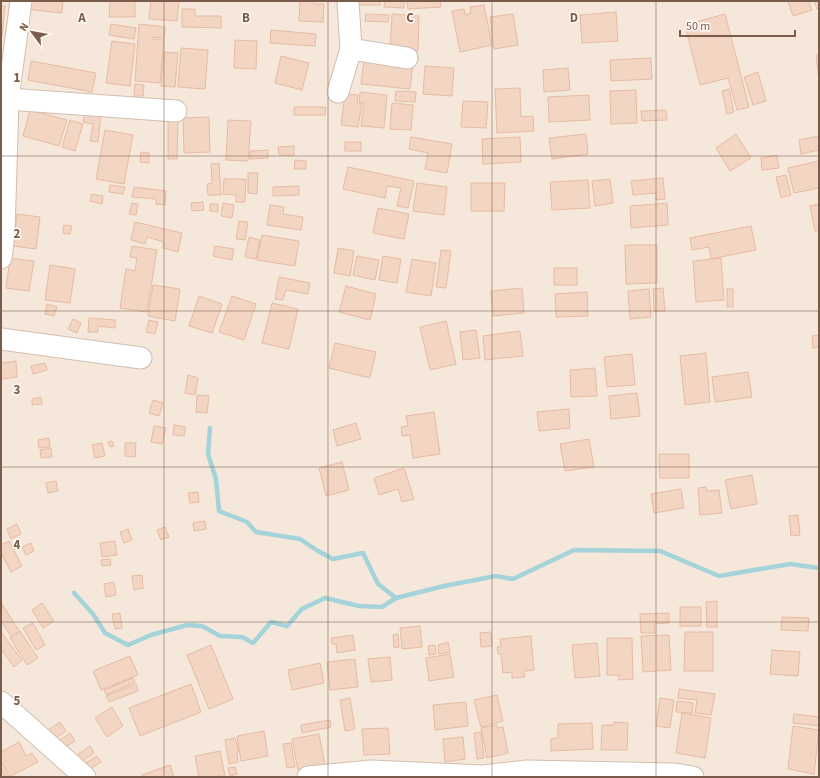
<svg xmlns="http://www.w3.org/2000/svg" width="820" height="778" font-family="'Source Sans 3',sans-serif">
  <rect width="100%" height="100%" fill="#fdf6ec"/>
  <!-- residential -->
  <rect fill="#f5e8da" x="1" y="1" width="818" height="776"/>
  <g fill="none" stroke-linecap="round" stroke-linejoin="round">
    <!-- stream -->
    <g stroke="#a5d3da" stroke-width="4.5">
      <path d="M210,428L208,454L216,479L219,511L247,522L256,532L300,539L318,551L333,559L363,553L378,584L396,598"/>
      <path d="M74,593L93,614L105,633L128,645L151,635L187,625L202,626L220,636L242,637L253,643L271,622L287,626L302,609L325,598L359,606L382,607L396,598L444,586L496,576L513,579L574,550L660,551L719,576L790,564L819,568"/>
    </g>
  </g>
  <!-- building -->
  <g fill="#f3d5c3" stroke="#e6bba3">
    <path d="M27,1H63L62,13L26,9Z"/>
    <path d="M110,1H135V17H109Z"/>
    <path d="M151,1H179L177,21L149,19Z"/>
    <path d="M300,1H314V4H324L323,22L299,21Z"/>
    <rect x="355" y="1" width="25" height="4"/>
    <path d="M385,1H404V8L384,7Z"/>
    <path d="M407,1H440L441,7L408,9Z"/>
    <path d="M788,1H809L812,10L793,16Z"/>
    <path d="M814,1H819V8L817,9Z"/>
    <path d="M484,5L492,45L460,52L452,11L464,9L465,15L471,13L470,7Z"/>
    <path d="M1,6H5L2,37H1Z"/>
    <path d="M182,9H195V16H221V28L182,27Z"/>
    <path d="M616,12L618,41L582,43L580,15Z"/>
    <path d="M366,14L389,15L388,22L365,21Z"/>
    <path d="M392,14L419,16L418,51L390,50Z"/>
    <path d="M513,14L518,45L494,49L490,17Z"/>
    <path d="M725,14L749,107L737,110L728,78L700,85L685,25Z"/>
    <path d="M111,24L136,28L134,39L109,35Z"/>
    <path d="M139,24L165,27L164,38L153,37V39L164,40L160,83L135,81Z"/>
    <path d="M271,30L316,34L315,46L270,43Z"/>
    <path d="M235,40L257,41L256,69L234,68Z"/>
    <path d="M112,41L135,44L130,86L106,83Z"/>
    <path d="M181,48L208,50L205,89L178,87Z"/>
    <path d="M164,52L178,53L175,87L161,86Z"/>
    <path d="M819,54V81L816,55Z"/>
    <path d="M281,56L309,63L302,90L275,83Z"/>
    <path d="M651,58L652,79L611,81L610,60Z"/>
    <path d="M364,60L413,64L410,89L361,84Z"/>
    <path d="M31,61L96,73L92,92L28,80Z"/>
    <path d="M425,66L454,68L452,96L423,94Z"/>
    <path d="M568,68L570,90L544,92L543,70Z"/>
    <path d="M758,72L766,101L753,105L744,77Z"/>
    <path d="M135,84L144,85L143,96H134Z"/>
    <path d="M520,88L521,117L533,116L534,131L497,133L495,89Z"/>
    <path d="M729,89L734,112L727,114L722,91Z"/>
    <path d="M636,90L637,123L611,124L610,91Z"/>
    <path d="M396,91L416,92L415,102L395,101Z"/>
    <path d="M360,92L387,95L384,128L361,126L364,102H359Z"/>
    <path d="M345,94L358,95L357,103H362L358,127L341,125Z"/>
    <path d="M589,95L590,120L549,122L548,97Z"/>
    <path d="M463,101L488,102L486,128L461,127Z"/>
    <path d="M392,103L413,105L411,130L390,129Z"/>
    <path d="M294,107H326L325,115H294Z"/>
    <path d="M30,110L67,120L59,146L23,136Z"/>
    <path d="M666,110L667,120L642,121L641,111Z"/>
    <path d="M85,113L101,115L98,142L90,141L93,124L83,122Z"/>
    <path d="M168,117L178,118L177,159H168Z"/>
    <path d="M209,117L210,152L184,153L183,118Z"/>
    <path d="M70,120L83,124L75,151L62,147Z"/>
    <path d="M228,120L251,121L248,161L226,160Z"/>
    <path d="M105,130L133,135L124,184L96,179Z"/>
    <path d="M586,134L588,154L552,159L549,138Z"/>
    <path d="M736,134L751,158L730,171L716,148Z"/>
    <path d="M819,136V150L801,154L799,140Z"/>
    <path d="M411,137L452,144L447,173L425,169L428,153L409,149Z"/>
    <path d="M520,137L521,162L483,164L482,139Z"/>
    <rect x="345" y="142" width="16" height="9"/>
    <path d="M294,146V155H279L278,147Z"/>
    <path d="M268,150V158L250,159V151Z"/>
    <path d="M141,152L149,153V163L140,162Z"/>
    <path d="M777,155L779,168L762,170L761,158Z"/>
    <path d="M295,160L306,161V169H294Z"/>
    <path d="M819,161V188L794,193L788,168Z"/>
    <path d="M219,163L221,195H208L207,184L212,183L211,164Z"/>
    <path d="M348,167L414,181L408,208L397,206L401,188L387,186L385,198L343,189Z"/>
    <path d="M248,173H258L257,194L248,193Z"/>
    <path d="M786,175L791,195L781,198L776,177Z"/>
    <path d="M663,178L665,199L656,200V193L633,195L631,181Z"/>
    <path d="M224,179H246L245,202H236V195L223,194Z"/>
    <path d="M610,179L613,203L595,206L592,181Z"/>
    <path d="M588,180L590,208L552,210L550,182Z"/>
    <path d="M417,183L447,187L444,215L413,211Z"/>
    <path d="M471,183H505L504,211H471Z"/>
    <path d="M110,185L125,187L123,194L109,192Z"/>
    <path d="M299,186V195L273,196V187Z"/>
    <path d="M134,187L166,191L165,205L156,204V199L132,197Z"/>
    <path d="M92,194L103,196L102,204L90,201Z"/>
    <path d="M203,202L204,210L192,211L191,203Z"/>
    <path d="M132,203L138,204L136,215L129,214Z"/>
    <path d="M223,203L234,205L232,218L221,216Z"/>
    <path d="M667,203L668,225L631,228L630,206Z"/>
    <path d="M210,204H218V212L210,211Z"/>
    <path d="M819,204V230L815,231L810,206Z"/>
    <path d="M270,205L284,207L283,214L303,217L301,230L267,225Z"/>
    <path d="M378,208L409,214L404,239L373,233Z"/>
    <path d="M17,214L40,217L36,249L13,246Z"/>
    <path d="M239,221L248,222L245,240L236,239Z"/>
    <path d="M135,222L182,233L178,252L163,248L164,242L147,237L145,244L131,240Z"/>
    <path d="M64,225L72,226L70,234L63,233Z"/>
    <path d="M751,226L756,250L711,259L709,247L692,250L690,238Z"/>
    <path d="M262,235L299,241L295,266L257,260Z"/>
    <path d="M249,237L260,240L256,259L245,257Z"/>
    <path d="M625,245H657V283L626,284Z"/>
    <path d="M132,246L157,250L147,312L120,308L126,269L135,271L137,258L130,257Z"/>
    <path d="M215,246L234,249L232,260L213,256Z"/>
    <path d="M338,248L354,251L350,276L334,273Z"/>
    <path d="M441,250L451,251L446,288L436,287Z"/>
    <path d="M357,256L379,260L375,280L353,275Z"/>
    <path d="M383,256L401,259L397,283L379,280Z"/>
    <path d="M10,258L34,261L29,291L6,288Z"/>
    <path d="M721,258L724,300L696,302L693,261Z"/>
    <path d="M412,259L436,263L431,296L406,292Z"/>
    <path d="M50,265L75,269L70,303L45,300Z"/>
    <rect x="554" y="268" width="23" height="17"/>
    <path d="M279,277L310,283L308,294L286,290L283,300L275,299Z"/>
    <path d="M153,285L180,289L175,321L148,316Z"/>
    <path d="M346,286L376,294L370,320L339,312Z"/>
    <path d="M522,288L524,313L493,316L491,291Z"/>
    <path d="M663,288L665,311H654L653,289Z"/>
    <path d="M649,289L651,317L630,319L628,291Z"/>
    <rect x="727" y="289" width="6" height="18"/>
    <path d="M587,292L588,316L556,317L555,294Z"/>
    <path d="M199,296L222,304L212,333L189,326Z"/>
    <path d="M232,296L256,304L244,340L219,332Z"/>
    <path d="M272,303L298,309L289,349L262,343Z"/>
    <path d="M47,304L57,307L54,316L45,314Z"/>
    <path d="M89,318L115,320V328L98,326V332H88Z"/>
    <path d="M73,319L81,323L77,333L68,329Z"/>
    <path d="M149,320L158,322L155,334L146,332Z"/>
    <path d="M446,321L456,364L430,370L420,327Z"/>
    <path d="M476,330L480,358L463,360L460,332Z"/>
    <path d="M520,331L523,356L485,360L483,336Z"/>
    <path d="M819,335V347L813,348L812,336Z"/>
    <path d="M335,343L376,352L370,378L329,368Z"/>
    <path d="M706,353L710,402L685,405L680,356Z"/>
    <path d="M632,354L635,385L607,387L604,357Z"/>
    <path d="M16,361L17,377L1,379V363Z"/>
    <path d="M45,363L47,370L33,374L31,366Z"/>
    <path d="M595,368L597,396L571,397L570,370Z"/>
    <path d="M748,372L752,397L715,402L712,377Z"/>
    <path d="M188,375L198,378L195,395L185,393Z"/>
    <path d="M637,393L640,416L611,419L609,396Z"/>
    <path d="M197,395L209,396L207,413L196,412Z"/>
    <path d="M41,397L42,404L32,405V399Z"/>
    <path d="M153,400L163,403L159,416L149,413Z"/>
    <path d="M569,409L570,428L539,431L537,412Z"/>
    <path d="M434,412L440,454L413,458L410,435L402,436L401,427L408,426L406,416Z"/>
    <path d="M356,423L361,439L337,446L333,430Z"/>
    <path d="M174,425L186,427L184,436L173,435Z"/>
    <path d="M154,426L166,428L162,444L151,442Z"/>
    <path d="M49,438L50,447L39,448L38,440Z"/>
    <path d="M589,439L594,467L565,471L560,444Z"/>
    <path d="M112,441L114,446L110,447L108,442Z"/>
    <path d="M102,443L105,456L95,458L92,445Z"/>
    <path d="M125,443H136L135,457L125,456Z"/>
    <path d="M51,448L52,457L41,458L40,450Z"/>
    <path d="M659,454H689V478H660Z"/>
    <path d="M342,462L349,490L326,496L319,468Z"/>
    <path d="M404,468L414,499L402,502L398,489L379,495L374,478Z"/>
    <path d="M752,475L757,504L731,509L725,480Z"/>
    <path d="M56,481L58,491L48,493L46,483Z"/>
    <path d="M706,487L707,491L719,490L722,513L700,515L698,488Z"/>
    <path d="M681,489L684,508L654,513L651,494Z"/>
    <path d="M198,492L199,502L190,503L188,493Z"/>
    <path d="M798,515L800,535L791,536L789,516Z"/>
    <path d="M205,521L206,529L194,531L193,523Z"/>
    <path d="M17,524L21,534L11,539L7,529Z"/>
    <path d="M165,527L169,537L161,540L157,530Z"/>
    <path d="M128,529L132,540L124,543L120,532Z"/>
    <path d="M9,541L22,566L11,572L1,553V545Z"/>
    <path d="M115,541L117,555L102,557L100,543Z"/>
    <path d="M31,543L34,551L26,555L22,547Z"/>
    <path d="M110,559L111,565L102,566L101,560Z"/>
    <path d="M142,575L143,588L134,590L132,576Z"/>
    <path d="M114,582L116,595L106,597L104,584Z"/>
    <path d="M717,601V627H707L706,602Z"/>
    <path d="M42,603L54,621L43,628L32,610Z"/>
    <path d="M2,604L21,634L13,639L1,621Z"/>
    <rect x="680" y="607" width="21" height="19"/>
    <path d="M120,613L122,628L115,629L112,614Z"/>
    <path d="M669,613V623L654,624L655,633H641L640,614Z"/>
    <path d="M782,617L809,618L808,631L781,630Z"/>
    <path d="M33,623L45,645L36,650L23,628Z"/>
    <path d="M420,626L422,647L402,649L400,628Z"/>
    <path d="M20,631L38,658L27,665L10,638Z"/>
    <path d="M1,632L22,660L14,667L1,649Z"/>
    <path d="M491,632L492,646L481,647L480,633Z"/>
    <path d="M685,632H713V671H684Z"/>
    <path d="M398,634L399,647L394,648L393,635Z"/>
    <path d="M353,635L355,650L337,653L336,644H332L331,638Z"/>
    <path d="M669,635L671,670L643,672L641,636Z"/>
    <path d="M531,636L534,670L524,671L525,677L512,678V672L503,673L501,654H498L497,647H501L500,639Z"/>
    <path d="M607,638H632L633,679L619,680V675H607Z"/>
    <path d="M448,642L450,652L439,654L438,645Z"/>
    <path d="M597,643L600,676L575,678L572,645Z"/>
    <path d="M211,645L233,699L209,709L187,655Z"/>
    <path d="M435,645L436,654L429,655L428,646Z"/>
    <path d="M772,650L800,652L798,676L770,674Z"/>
    <path d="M450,654L454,677L429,681L426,658Z"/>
    <path d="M130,656L138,675L101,690L93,671Z"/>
    <path d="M390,657L392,680L371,682L368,659Z"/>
    <path d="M355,659L358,687L330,690L327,662Z"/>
    <path d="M320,663L324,683L292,690L288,670Z"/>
    <path d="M133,678L135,682L106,695L104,690Z"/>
    <path d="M136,684L138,691L109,702L106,696Z"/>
    <path d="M191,684L201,712L140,736L129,708Z"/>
    <path d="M679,689L715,694L711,715L695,713L697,700L678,698Z"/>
    <path d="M497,695L503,721L481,727L474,700Z"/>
    <path d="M350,698L355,729L345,731L340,700Z"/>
    <path d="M660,698L674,700L670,728L656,726Z"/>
    <path d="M677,701L693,703L692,713L676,712Z"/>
    <path d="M466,702L468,726L435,730L433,705Z"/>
    <path d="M112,707L123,726L107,737L95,718Z"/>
    <path d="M682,713L711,718L705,758L676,753Z"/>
    <path d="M794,714L819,717V726L793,723Z"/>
    <path d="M330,720L331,727L302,733L301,725Z"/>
    <path d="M60,722L66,731L53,740L47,731Z"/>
    <path d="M614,722L628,723L627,750H601L602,725H614Z"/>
    <path d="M592,723L593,749L551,751V739L558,738V724Z"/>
    <path d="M497,725V728L503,727L508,753L487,758L481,728Z"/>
    <path d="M793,726L819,730L814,774L788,769Z"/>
    <path d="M388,728L390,754L364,755L362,729Z"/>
    <path d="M264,731L268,756L241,761L237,736Z"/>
    <path d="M481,732L484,758L477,759L474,733Z"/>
    <path d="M70,733L75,741L65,747L60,740Z"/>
    <path d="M319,734L325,765L298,770L292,739Z"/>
    <path d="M463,737L465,759L445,762L443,739Z"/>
    <path d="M235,738L239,752H237L238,762L229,764L225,740Z"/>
    <path d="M19,742L26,756L32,753L38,762L9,777L1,761V752Z"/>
    <path d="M291,743L295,767L287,768L283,744Z"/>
    <path d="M90,746L94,753L81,762L77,755Z"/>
    <path d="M220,751L225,776L199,777L195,756Z"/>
    <path d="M97,756L101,762L88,770L84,764Z"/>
    <path d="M170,765L174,777H143L142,775Z"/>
    <path d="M1,766L6,776L4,777H1Z"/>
    <path d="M235,767L237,774L230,776L228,768Z"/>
  </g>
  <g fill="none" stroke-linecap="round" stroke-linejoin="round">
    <!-- minor casing -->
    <g stroke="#d1beb0" stroke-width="23">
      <g id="minor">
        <path d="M351,49L407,58"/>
        <path d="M338,92L351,49L348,1"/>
        <path d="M8,99L176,111"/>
        <path d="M1,258L4,234L8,99L21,1"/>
        <path d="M1,339L141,358"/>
        <path d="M1,702L85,777"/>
        <path d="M308,777L371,771L483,776L527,771L675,774L693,777"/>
      </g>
    </g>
    <!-- minor -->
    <use href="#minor" stroke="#fff" stroke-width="21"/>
  </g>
  <!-- grid -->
  <path fill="none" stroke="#7a5c4d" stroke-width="1" stroke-opacity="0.55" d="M164,1V777M328,1V777M492,1V777M656,1V777M1,156H819M1,311H819M1,467H819M1,622H819"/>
  <g font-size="13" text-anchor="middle" font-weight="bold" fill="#7a5c4d" stroke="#fffaf3" stroke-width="3" stroke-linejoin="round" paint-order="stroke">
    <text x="82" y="22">A</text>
    <text x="246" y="22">B</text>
    <text x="410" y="22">C</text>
    <text x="574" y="22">D</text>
    <text x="17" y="82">1</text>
    <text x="17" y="238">2</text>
    <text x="17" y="394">3</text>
    <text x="17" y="549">4</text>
    <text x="17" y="705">5</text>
  </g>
  <!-- border -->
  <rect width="820" height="778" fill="none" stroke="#7a5c4d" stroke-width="4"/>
  <!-- north arrow -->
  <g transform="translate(32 32) rotate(302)" stroke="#fffaf3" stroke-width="3" paint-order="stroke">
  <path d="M0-3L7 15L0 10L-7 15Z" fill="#7a5c4d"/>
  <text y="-6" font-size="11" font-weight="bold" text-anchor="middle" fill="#7a5c4d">N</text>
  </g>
  <!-- scale -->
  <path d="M680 30v6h115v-6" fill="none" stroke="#7a5c4d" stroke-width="2"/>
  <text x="686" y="30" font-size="12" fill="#7a5c4d" stroke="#fffaf3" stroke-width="3" paint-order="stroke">50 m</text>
</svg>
